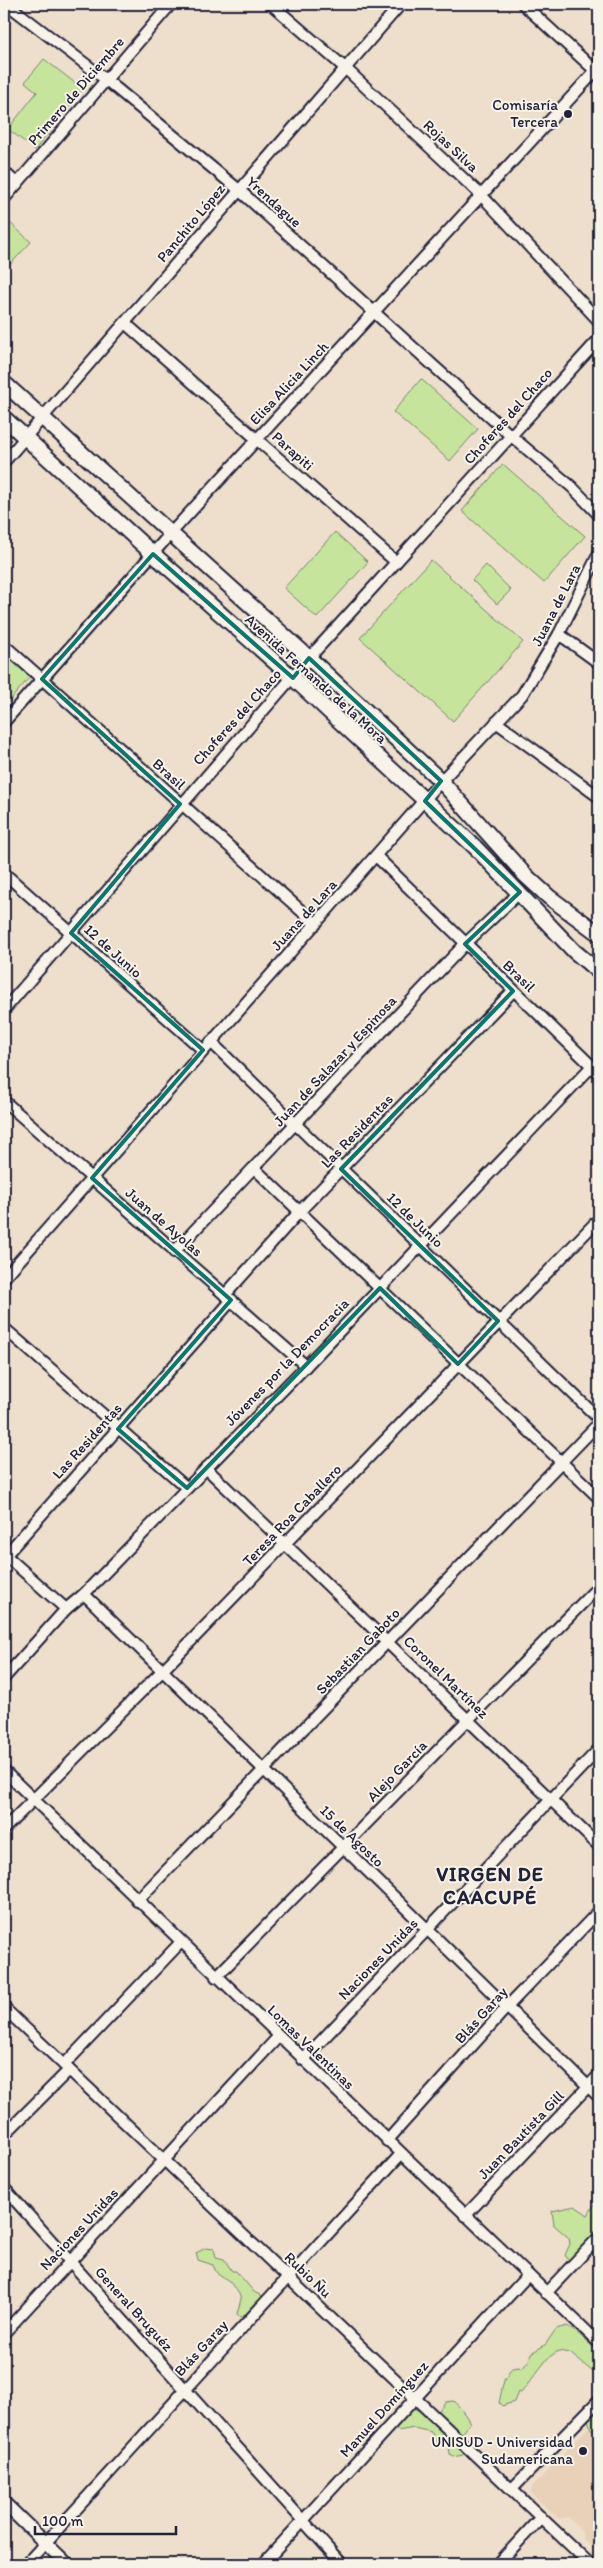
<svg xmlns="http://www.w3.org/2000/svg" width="603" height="2568" font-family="Itim,sans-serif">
  <rect width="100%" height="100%" fill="#eedfcc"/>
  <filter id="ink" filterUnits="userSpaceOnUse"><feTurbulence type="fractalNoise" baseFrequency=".02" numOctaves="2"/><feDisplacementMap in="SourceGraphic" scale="10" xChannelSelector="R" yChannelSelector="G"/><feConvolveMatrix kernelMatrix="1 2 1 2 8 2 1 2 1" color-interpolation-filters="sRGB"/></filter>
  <g filter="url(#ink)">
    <!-- built -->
    <path fill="#e8d1b8" d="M599,2416V2554L583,2539L582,2532L568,2517L559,2519L531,2493L532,2487Z"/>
    <!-- green -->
    <g fill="#c6e49c" stroke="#74836c">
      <path d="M44,59L83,89L35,150L8,129L37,92L25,82Z"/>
      <path d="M7,220L31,242L4,271V223Z"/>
      <path d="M421,379L478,429L450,461L393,412Z"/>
      <path d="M503,464L585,536L544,583L462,511Z"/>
      <path d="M335,532L368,562L317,618L284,588Z"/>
      <path d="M431,560L523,642L453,721L360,638Z"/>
      <path d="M486,565L511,590L497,604L472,580Z"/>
      <path d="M4,653L30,677L4,707Z"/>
      <path d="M599,2203C599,2236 594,2238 573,2262L569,2261L565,2255L570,2244L569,2238L554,2225L552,2211L575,2206L588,2215L594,2205Z"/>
      <path d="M206,2248L214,2249L216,2257L224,2259L232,2271H236L254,2292L264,2297L251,2317H240L237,2314L241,2299L239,2294L229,2281L216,2272L213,2265L198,2260L196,2253Z"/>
      <path d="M567,2326C580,2333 587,2343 599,2352V2377L570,2353L558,2351L548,2358L521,2393L518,2392L514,2402L502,2406L499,2403L504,2380L512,2368L519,2367L522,2369L529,2360L531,2353L545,2345L556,2329Z"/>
      <path d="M453,2401C459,2405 467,2417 470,2423L459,2438L465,2447L463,2455L452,2457L449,2454L448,2446L437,2442L431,2432L414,2428L398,2431L392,2424L410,2406L421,2412H438L445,2402Z"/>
      <path d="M599,2401V2432L591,2429L586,2414Z"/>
    </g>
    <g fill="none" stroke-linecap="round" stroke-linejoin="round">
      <!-- minor casing -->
      <g stroke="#22223b" stroke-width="14">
        <g id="minor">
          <path d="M7,4L105,79L239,190L510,435L572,487L599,515"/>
          <path d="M271,4L345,68L482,196L599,321"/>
          <path d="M523,4L599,74"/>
          <path d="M4,172L17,184"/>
          <path d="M4,199L171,4"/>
          <path d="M125,323L396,562"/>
          <path d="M4,462L401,4"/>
          <path d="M559,634L599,663"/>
          <path d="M4,645L316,924"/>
          <path d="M4,722L171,533L599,67"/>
          <path d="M496,722L599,797"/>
          <path d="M376,856L599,1073"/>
          <path d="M4,873L203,1050"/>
          <path d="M4,1010L309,658L599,339"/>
          <path d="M211,1042L599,1419"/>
          <path d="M4,1101L306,1366"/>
          <path d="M254,1168L599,1498"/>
          <path d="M174,1252L465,944L520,892"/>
          <path d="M4,1278L441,781L522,695L559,634L599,553"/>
          <path d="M225,1295L300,1211L513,991"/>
          <path d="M4,1328L187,1488"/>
          <path d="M206,1468L599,1846"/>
          <path d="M4,1554L66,1609"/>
          <path d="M4,1557L232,1300"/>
          <path d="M84,1594L599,2097"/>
          <path d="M4,1678L66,1609L84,1594L306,1366L592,1066"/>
          <path d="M4,1771L599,2343"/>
          <path d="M4,1829L162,1671L599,1219"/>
          <path d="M137,1901L599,1423"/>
          <path d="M216,1977L599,1586"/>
          <path d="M4,2008L590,2564"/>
          <path d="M303,2060L599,1749"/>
          <path d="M64,2065L181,1942"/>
          <path d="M4,2135L69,2070"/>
          <path d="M387,2141L507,2007L599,1911"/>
          <path d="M4,2188L342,2564"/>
          <path d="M465,2216L599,2075"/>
          <path d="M546,2293L599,2237"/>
          <path d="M4,2333L279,2036"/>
          <path d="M512,2489L599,2400"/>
          <path d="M26,2564L401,2154"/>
          <path d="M263,2564L528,2275"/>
          <path d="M498,2564L541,2517"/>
        </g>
      </g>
      <!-- tertiary casing -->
      <g stroke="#22223b" stroke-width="16">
        <path id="tertiary" d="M4,2503L67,2564"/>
      </g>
      <!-- secondary casing -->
      <g stroke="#22223b" stroke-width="18">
        <g id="secondary">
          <path d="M4,383L309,658L441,781L525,875L549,897L599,934"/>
          <path d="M4,418L153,554L293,678L475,847L574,951L599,972"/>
        </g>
      </g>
      <!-- minor -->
      <use href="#minor" stroke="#f7f3e8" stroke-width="10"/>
      <!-- tertiary -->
      <use href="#tertiary" stroke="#f7f3e8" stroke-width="12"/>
      <!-- secondary -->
      <use href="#secondary" stroke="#f7f3e8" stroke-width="14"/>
    </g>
  </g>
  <!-- marked area -->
  <path fill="none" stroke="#0f766e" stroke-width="4" stroke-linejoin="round" d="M153,554L293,678L309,658L441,781L425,801L520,892L465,944L513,991L341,1169L498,1321L458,1364L380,1288L187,1488L118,1429L231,1300L92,1178L203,1050L71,933L180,804L42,679Z"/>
  <!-- markers -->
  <g fill="#22223b" stroke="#f7f3e8" stroke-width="2">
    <circle cx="568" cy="114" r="5"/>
    <circle cx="583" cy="2451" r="5"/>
  </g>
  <g text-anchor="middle" stroke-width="4" stroke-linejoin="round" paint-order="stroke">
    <!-- street labels -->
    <g font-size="15" fill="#22223b" stroke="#f7f3e8">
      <text transform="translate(76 91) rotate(-49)" y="5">Primero de Diciembre</text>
      <text transform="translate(451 146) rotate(43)" y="5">Rojas Silva</text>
      <text transform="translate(274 202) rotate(42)" y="5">Yrendague</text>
      <text transform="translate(191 223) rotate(-50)" y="5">Panchito López</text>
      <text transform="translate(289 383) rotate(-47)" y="5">Elisa Alicia Linch</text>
      <text transform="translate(508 416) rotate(-48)" y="5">Choferes del Chaco</text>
      <text transform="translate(293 451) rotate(42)" y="5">Parapiti</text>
      <text transform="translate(556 605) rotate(-63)" y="5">Juana de Lara</text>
      <text transform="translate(316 679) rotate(42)" y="5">Avenida Fernando de la Mora</text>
      <text transform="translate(237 717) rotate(-48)" y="5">Choferes del Chaco</text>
      <text transform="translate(169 774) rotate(42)" y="5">Brasil</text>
      <text transform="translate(304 915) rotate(-48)" y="5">Juana de Lara</text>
      <text transform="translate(113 951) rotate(42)" y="5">12 de Junio</text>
      <text transform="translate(519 976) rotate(44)" y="5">Brasil</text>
      <text transform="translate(335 1061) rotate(-47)" y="5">Juan de Salazar y Espinosa</text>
      <text transform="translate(357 1131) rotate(-46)" y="5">Las Residentas</text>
      <text transform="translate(415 1220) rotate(44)" y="5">12 de Junio</text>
      <text transform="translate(164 1222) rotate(41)" y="5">Juan de Ayolas</text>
      <text transform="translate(287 1362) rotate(-46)" y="5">Jóvenes por la Democracia</text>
      <text transform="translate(87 1441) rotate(-48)" y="5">Las Residentas</text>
      <text transform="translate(292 1515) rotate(-46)" y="5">Teresa Roa Caballero</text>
      <text transform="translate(358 1651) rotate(-46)" y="5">Sebastian Gaboto</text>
      <text transform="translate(446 1677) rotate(44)" y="5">Coronel Martínez</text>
      <text transform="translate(397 1771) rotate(-46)" y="5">Alejo García</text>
      <text transform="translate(352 1836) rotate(44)" y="5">15 de Agosto</text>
      <text transform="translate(378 1959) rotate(-46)" y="5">Naciones Unidas</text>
      <text transform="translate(481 2015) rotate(-48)" y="5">Blás Garay</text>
      <text transform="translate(311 2047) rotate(44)" y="5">Lomas Valentinas</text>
      <text transform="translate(521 2135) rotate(-46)" y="5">Juan Bautista Gill</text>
      <text transform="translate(79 2229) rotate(-47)" y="5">Naciones Unidas</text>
      <text transform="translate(308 2275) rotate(44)" y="5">Rubio Ñu</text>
      <text transform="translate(134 2309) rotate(48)" y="5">General Bruguéz</text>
      <text transform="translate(201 2348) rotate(-47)" y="5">Blás Garay</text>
      <text transform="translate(384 2409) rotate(-48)" y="5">Manuel Domínguez</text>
    </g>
    <!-- poi labels -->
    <g font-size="15" fill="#22223b" stroke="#f7f3e8" text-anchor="end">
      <text x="558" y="110">Comisaría<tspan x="558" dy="17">Tercera</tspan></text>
      <text x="573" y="2447">UNISUD - Universidad<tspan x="573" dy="17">Sudamericana</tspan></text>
    </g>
    <!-- district labels -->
    <g font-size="20" font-weight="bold" letter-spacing="1" fill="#22223b" stroke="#f7f3e8">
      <text x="490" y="1881">VIRGEN DE<tspan x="490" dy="23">CAACUPÉ</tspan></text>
    </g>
  </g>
  <!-- margin -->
  <rect width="603" height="2568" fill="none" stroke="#f7f3e8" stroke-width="20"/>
  <rect x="10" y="10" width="583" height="2548" fill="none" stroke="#22223b" stroke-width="2" filter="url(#ink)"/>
  <!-- scale -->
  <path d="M35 2526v8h141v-8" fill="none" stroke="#22223b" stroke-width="2.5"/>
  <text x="42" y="2526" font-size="15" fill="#22223b" stroke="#f7f3e8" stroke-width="4" paint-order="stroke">100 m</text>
</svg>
